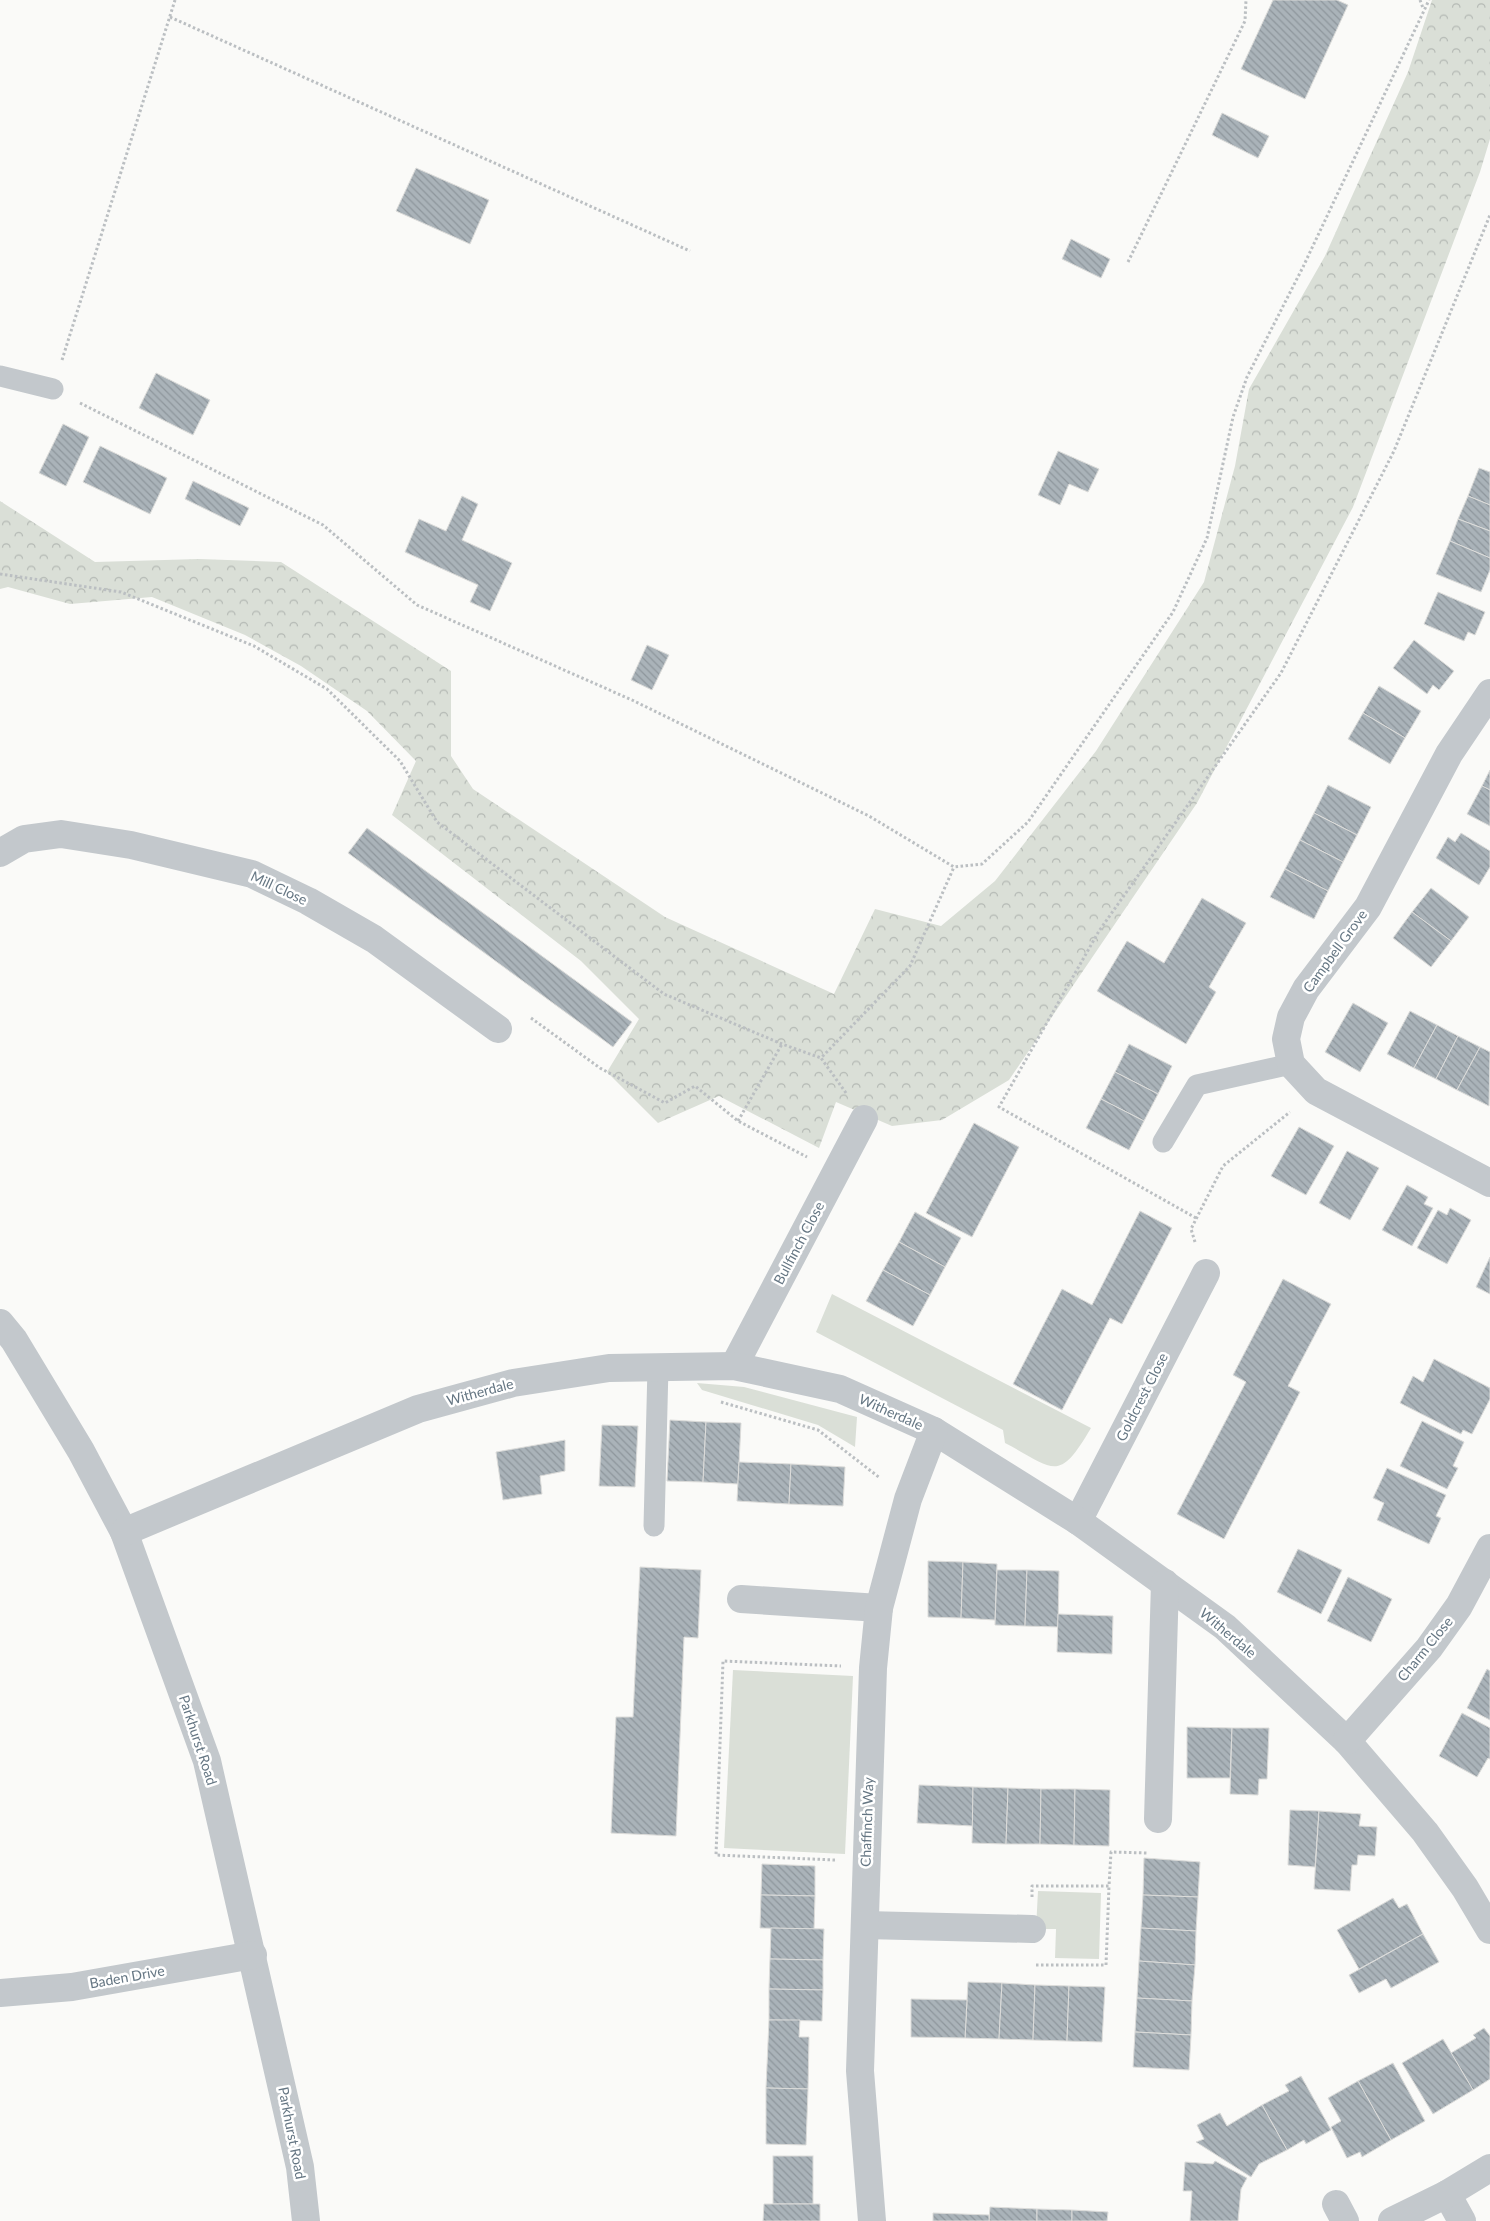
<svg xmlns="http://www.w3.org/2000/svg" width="1490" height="2221" font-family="Lato,sans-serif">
  <defs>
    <pattern id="forest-crowns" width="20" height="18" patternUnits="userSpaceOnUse" patternTransform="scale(1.25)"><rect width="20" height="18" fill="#dadfd7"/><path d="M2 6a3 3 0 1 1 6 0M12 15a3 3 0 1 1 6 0" fill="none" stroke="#b4b9b4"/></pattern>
    <pattern id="building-back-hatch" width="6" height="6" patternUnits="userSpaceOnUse" patternTransform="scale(1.25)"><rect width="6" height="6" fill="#aab3b9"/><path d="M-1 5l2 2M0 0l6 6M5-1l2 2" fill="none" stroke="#8e969c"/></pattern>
  </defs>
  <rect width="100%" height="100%" fill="#fafaf8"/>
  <!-- grass -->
  <g fill="#dadfd7">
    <path d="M832,1294L1091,1428C1058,1484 1055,1469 1005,1443L1003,1430L816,1332Z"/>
    <path d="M697,1383L744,1387L857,1417L855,1447L818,1425L702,1390Z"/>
    <path d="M733,1670L853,1676L845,1854L724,1848Z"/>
    <path d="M1038,1891L1101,1893L1099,1959L1055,1958L1056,1929H1036Z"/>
  </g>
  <!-- forest -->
  <path fill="url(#forest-crowns)" d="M1432,0H1490V139L1480,172L1353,507L1197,803L1009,1080L942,1120L892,1126L836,1102L819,1148L719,1096L658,1123L607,1072L639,1019L581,961L392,815L416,761L367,711L301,666L245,635L152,597L70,604L8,587L0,589V501L95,562L199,559L281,562L451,671V756L473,789L665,917L834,994L875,909L941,926L995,881L1096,751L1204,582L1235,466L1249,389L1325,256L1408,72Z"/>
  <!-- building -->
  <g fill="url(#building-back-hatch)" stroke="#dcdcda">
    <path d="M1273,0H1337L1348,5L1305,99L1241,69Z"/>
    <path d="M1222,113L1269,136L1258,158L1212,135Z"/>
    <path d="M416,168L489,200L470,244L396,211Z"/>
    <path d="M1071,239L1110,259L1101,278L1062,259Z"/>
    <path d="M156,373L210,400L193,435L139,408Z"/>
    <path d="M63,424L89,437L66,486L39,473Z"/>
    <path d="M100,446L167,478L150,514L83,482Z"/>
    <path d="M1058,451L1099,469L1088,492L1069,484L1060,505L1038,495Z"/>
    <path d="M1479,468L1490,472V505L1468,496Z"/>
    <path d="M193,481L249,508L240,526L185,499Z"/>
    <path d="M462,496L478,504L462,540L512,563L490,611L470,602L478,585L405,552L419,519L446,531Z"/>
    <path d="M1468,496L1490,505V531L1458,519Z"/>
    <path d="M1458,519L1490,531V558L1450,541Z"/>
    <path d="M1450,541L1490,558V570L1481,592L1436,574Z"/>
    <path d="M1438,592L1485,612L1475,635L1468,632L1464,641L1424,624Z"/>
    <path d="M1414,640L1454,671L1439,690L1433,685L1427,694L1393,668Z"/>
    <path d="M647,645L669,655L652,690L631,680Z"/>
    <path d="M1379,686L1421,711L1405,738L1363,713Z"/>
    <path d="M1363,713L1405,738L1390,764L1348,739Z"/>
    <path d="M1490,770V790L1482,786Z"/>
    <path d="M1328,785L1371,807L1357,835L1314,813Z"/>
    <path d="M1482,786L1490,790V826L1467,814Z"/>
    <path d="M1314,813L1357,835L1343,862L1300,840Z"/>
    <path d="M367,828L632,1022L613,1047L348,853Z"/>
    <path d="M1461,833L1490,851V867L1479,885L1436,858L1448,837L1455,842Z"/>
    <path d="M1300,840L1343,862L1328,891L1285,869Z"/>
    <path d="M1285,869L1328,891L1314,919L1270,897Z"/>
    <path d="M1431,888L1469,917L1451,941L1412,912Z"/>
    <path d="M1202,898L1246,923L1209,987L1216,992L1186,1044L1097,991L1127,941L1164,963Z"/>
    <path d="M1412,912L1451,941L1431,967L1393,938Z"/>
    <path d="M1353,1003L1388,1023L1360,1072L1325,1052Z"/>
    <path d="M1410,1011L1437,1025L1414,1068L1387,1054Z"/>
    <path d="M1437,1025L1458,1036L1436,1079L1414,1068Z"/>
    <path d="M1458,1036L1480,1047L1457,1090L1436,1079Z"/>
    <path d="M1129,1044L1172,1066L1158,1094L1115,1072Z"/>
    <path d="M1480,1047L1490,1052L1489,1106L1457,1090Z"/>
    <path d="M1115,1072L1158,1094L1144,1121L1101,1099Z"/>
    <path d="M1101,1099L1144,1121L1129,1150L1086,1128Z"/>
    <path d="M974,1123L1019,1147L972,1237L926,1213Z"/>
    <path d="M1299,1127L1334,1146L1306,1195L1271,1176Z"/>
    <path d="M1347,1151L1379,1168L1350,1220L1319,1203Z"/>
    <path d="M1407,1185L1428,1197L1424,1204L1433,1208L1412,1246L1382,1230Z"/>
    <path d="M1450,1208L1471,1220L1447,1264L1417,1248L1438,1210L1447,1215Z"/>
    <path d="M1140,1211L1172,1228L1122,1324L1110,1318L1062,1410L1013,1384L1062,1289L1092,1305Z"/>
    <path d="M915,1212L961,1238L945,1267L899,1242Z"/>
    <path d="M899,1242L945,1267L930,1295L883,1270Z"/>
    <path d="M1490,1257V1294L1476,1287Z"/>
    <path d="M883,1270L930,1295L913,1326L866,1301Z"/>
    <path d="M1283,1279L1331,1304L1288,1386L1300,1392L1224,1539L1177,1514L1246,1382L1233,1375Z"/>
    <path d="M1434,1359L1490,1388V1399L1472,1434L1463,1430L1461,1434L1400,1403L1413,1376L1423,1382Z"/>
    <path d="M670,1420L706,1422L703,1482L667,1481Z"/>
    <path d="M1422,1421L1464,1442L1453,1466L1458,1468L1447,1489L1400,1466Z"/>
    <path d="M706,1422L741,1423L738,1484L703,1482Z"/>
    <path d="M602,1425L638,1426L635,1487L599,1486Z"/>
    <path d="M565,1440V1471L540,1476L542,1494L503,1500L496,1452Z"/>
    <path d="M739,1462L791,1464L789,1504L737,1501Z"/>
    <path d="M791,1464L845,1467L843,1506L789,1504Z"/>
    <path d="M1387,1468L1446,1495L1436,1516L1441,1518L1429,1544L1377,1520L1384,1503L1373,1498Z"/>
    <path d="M1298,1549L1342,1570L1321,1614L1277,1592Z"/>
    <path d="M928,1561L963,1562L961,1618L928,1617Z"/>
    <path d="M963,1562L997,1564L995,1620L961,1618Z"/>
    <path d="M640,1567L701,1570L698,1638L684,1637L676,1836L611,1833L616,1717H633Z"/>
    <path d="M997,1570H1027L1025,1626L995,1625Z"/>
    <path d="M1027,1570L1059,1571L1058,1627L1025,1626Z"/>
    <path d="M1348,1577L1392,1599L1371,1642L1327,1621Z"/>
    <path d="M1058,1614L1113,1616L1112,1654L1057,1652Z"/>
    <path d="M1487,1669L1490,1671V1720L1467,1708Z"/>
    <path d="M1462,1713L1490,1728V1759L1488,1758L1477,1777L1439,1756Z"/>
    <path d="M1187,1727L1232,1728L1230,1778H1187Z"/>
    <path d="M1232,1728H1269L1267,1779H1259L1258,1795L1230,1794Z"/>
    <path d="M919,1785L973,1787V1826L917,1823Z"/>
    <path d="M973,1787L1008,1788L1006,1844L972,1843Z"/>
    <path d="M1008,1788L1041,1789L1040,1844H1006Z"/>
    <path d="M1041,1789H1075L1074,1845L1040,1844Z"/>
    <path d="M1075,1789L1110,1790L1109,1846L1074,1845Z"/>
    <path d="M1290,1810L1319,1811L1315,1867L1288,1865Z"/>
    <path d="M1319,1811L1361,1814L1359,1826L1377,1827L1375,1856L1358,1855L1357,1865H1352L1350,1891L1314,1889Z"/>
    <path d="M1144,1858L1200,1862L1198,1897L1143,1895Z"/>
    <path d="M762,1864L815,1866V1896L761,1895Z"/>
    <path d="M761,1895L815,1896L814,1929L760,1928Z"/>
    <path d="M1143,1895L1198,1897L1196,1931L1141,1928Z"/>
    <path d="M1393,1898L1399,1908L1407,1904L1423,1934L1359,1969L1337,1930Z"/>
    <path d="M771,1928L824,1929L823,1960L770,1959Z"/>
    <path d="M1141,1928L1196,1931L1195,1965L1139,1961Z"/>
    <path d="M1423,1934L1439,1962L1391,1988L1386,1979L1359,1993L1349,1975Z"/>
    <path d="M770,1959L823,1960V1990L769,1989Z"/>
    <path d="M1139,1961L1195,1965L1192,2001L1137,1998Z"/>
    <path d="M968,1982L1002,1983L999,2039L965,2038Z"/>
    <path d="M1002,1983L1035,1985L1033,2040L999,2039Z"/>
    <path d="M1035,1985L1069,1986L1067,2041L1033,2040Z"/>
    <path d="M1069,1986L1105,1987L1102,2042L1067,2041Z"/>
    <path d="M769,1989L823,1990L822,2021L769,2020Z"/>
    <path d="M1137,1998L1192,2001L1191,2035L1135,2032Z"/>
    <path d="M911,1999L967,2000L965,2038L911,2037Z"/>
    <path d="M769,2020H800L799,2037H809L808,2089L766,2088Z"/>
    <path d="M1484,2028L1490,2036V2079L1473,2090L1451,2053L1476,2038L1473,2035Z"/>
    <path d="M1135,2032L1191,2035L1189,2070L1133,2067Z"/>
    <path d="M1443,2039L1473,2090L1433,2114L1402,2063Z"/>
    <path d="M1393,2063L1425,2121L1391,2140L1358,2081Z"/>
    <path d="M1301,2076L1331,2130L1306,2144L1304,2140L1287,2150L1262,2105L1289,2091L1285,2085Z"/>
    <path d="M1358,2081L1391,2140L1362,2157L1360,2152L1347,2158L1331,2127L1341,2121L1328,2098Z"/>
    <path d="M766,2088L808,2089L806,2145L766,2144Z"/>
    <path d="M1262,2105L1287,2150L1259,2164L1251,2177L1196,2142L1204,2139L1197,2125L1220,2113L1227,2126Z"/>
    <rect x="773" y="2156" width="40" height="48"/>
    <path d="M1215,2161L1247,2178L1241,2189L1238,2221H1190L1192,2191H1183L1185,2162L1213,2164Z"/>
    <path d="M764,2204H820V2221H763Z"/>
    <path d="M990,2207L1037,2209V2221H989Z"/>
    <path d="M1037,2209L1072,2210V2221H1037Z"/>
    <path d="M1072,2210L1108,2212L1107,2221H1072Z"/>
    <path d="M933,2213L989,2215V2221H933Z"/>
  </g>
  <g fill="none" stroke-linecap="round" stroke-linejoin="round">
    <!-- path -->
    <g stroke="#bbbfc2" stroke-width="3" stroke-dasharray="2.5 2.5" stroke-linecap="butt">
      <path d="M1420,0L1423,8"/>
      <path d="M170,17L690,251"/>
      <path d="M1128,262L1245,21L1246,0"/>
      <path d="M62,360L175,0"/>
      <path d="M80,403L323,525L417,605L632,700L869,816L954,867L982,864L1028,822L1173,612L1207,538L1233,417L1247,377L1303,267L1429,0"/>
      <path d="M0,574L121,592L254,646L327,689L400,761L437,822L664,994L782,1044L821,1058"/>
      <path d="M531,1018L600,1068L665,1103L695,1086L738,1121L807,1157"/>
      <path d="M846,1093L821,1058L910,966L954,867"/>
      <path d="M738,1121L782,1044"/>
      <path d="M1196,1218L999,1107L1099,931L1281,673L1394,451L1490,215"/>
      <path d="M1195,1242L1191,1229L1223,1166L1290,1112"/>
      <path d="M721,1402L818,1430L880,1478"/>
      <path d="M835,1860L716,1855L723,1661L841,1666"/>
      <path d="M1032,1897V1886H1109L1111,1852L1147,1853"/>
      <path d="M1036,1965H1106L1109,1886"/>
    </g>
    <!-- service -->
    <g stroke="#c3c8cc" stroke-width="21">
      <path d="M0,376L53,389"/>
      <path d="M1163,1142L1197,1085L1291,1064"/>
      <path d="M654,1526L658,1367"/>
    </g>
    <!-- minor -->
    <g stroke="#c3c8cc" stroke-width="28">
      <path d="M1490,693L1449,754L1368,907L1306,989L1291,1017L1286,1039L1291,1064L1316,1091L1490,1183"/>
      <path d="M0,853L24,839L61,834L131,845L252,874L308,901L374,939L498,1029"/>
      <path d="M0,1323L14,1340L81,1451L124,1532L207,1761L300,2167L306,2221"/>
      <path d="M734,1366L864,1119"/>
      <path d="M1078,1521L1206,1273"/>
      <path d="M124,1532L418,1409L513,1383L609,1368L734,1366L840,1389L934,1431L1078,1521L1225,1627L1347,1741L1425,1832L1465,1888L1490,1930"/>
      <path d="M741,1599L879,1608"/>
      <path d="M1347,1741L1429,1648L1459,1606L1490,1548"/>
      <path d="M1158,1819L1165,1583"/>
      <path d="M865,1925L1032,1929"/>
      <path d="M0,1993L72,1987L253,1955"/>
      <path d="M1447,2194L1462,2221"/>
      <path d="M1336,2204L1345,2221"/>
      <path d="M872,2221L860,2071L873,1668L879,1608L908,1499L934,1431"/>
      <path d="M1392,2221L1447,2194L1490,2168"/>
    </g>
  </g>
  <g text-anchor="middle" stroke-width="5" stroke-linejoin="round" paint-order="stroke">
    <!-- street labels -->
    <g font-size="14" fill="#657683" stroke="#fff">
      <text transform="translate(279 888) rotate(25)" y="5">Mill Close</text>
      <text transform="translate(1335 951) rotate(-54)" y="5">Campbell Grove</text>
      <text transform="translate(799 1243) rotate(-62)" y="5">Bullfinch Close</text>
      <text transform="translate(480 1392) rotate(-15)" y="5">Witherdale</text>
      <text transform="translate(1142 1397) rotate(-63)" y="5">Goldcrest Close</text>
      <text transform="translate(891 1412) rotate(24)" y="5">Witherdale</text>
      <text transform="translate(1228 1633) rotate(40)" y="5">Witherdale</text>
      <text transform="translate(1425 1649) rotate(-51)" y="5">Charm Close</text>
      <text transform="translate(198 1740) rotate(72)" y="5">Parkhurst Road</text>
      <text transform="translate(867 1822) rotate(-88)" y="5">Chaffinch Way</text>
      <text transform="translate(127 1977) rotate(-10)" y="5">Baden Drive</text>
      <text transform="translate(292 2133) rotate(79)" y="5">Parkhurst Road</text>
    </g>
  </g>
</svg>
